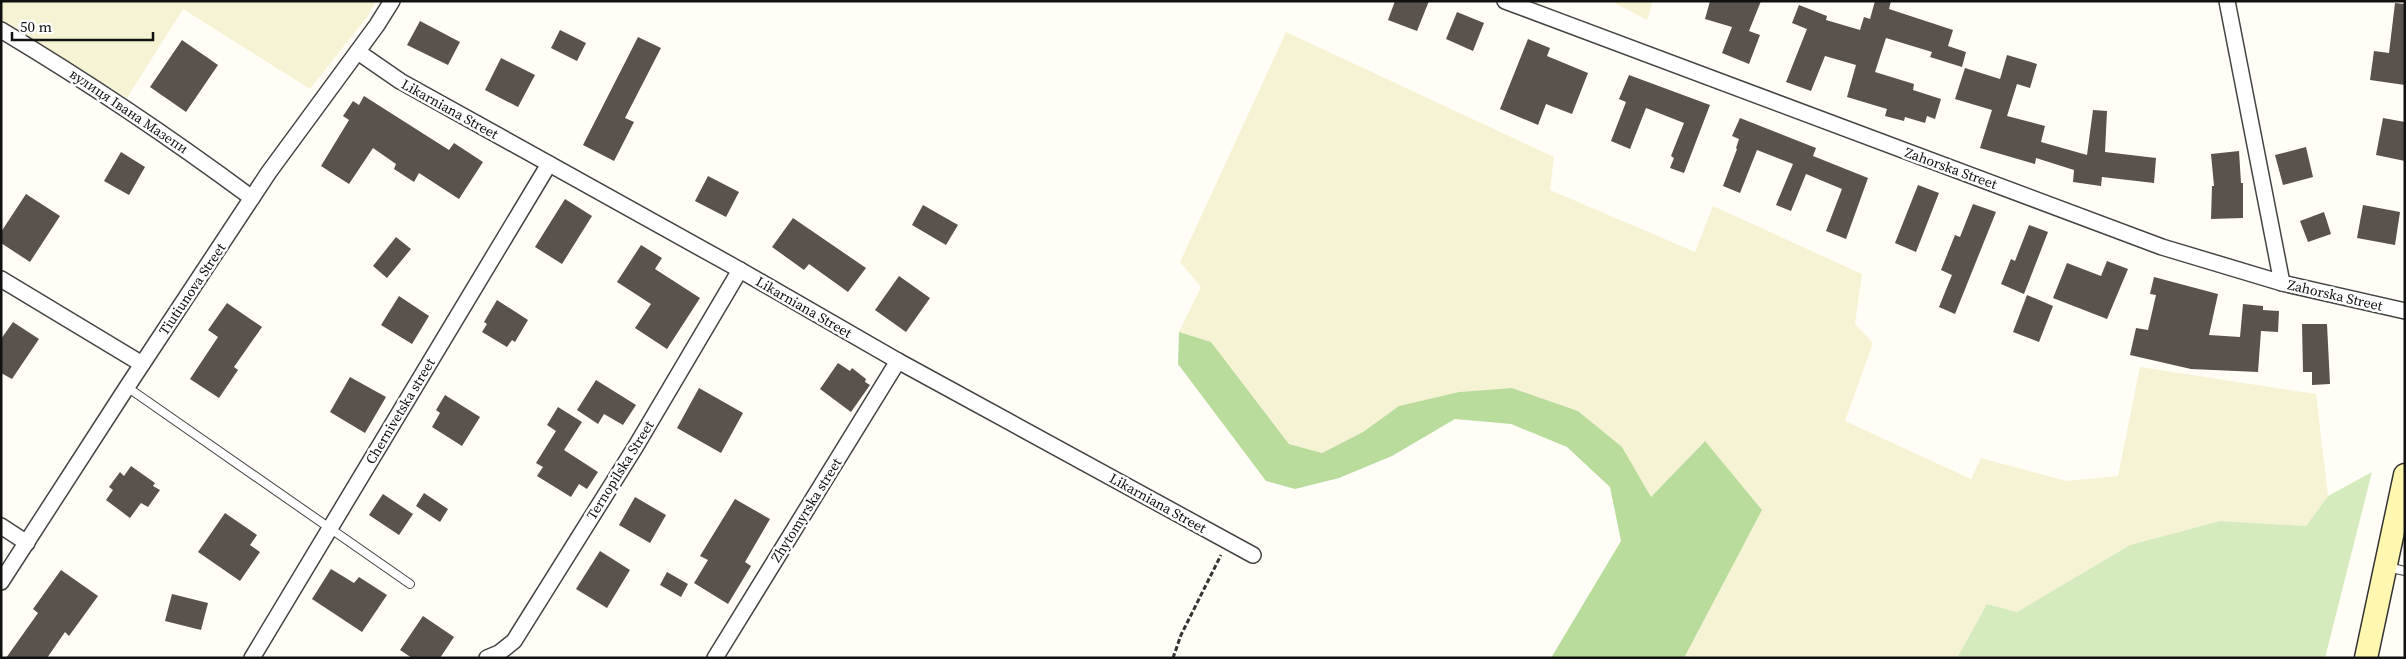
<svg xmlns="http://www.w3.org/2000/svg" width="2406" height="659" font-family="'Source Serif 4',serif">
  <rect width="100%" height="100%" fill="#fffdf5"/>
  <!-- farmland -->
  <g fill="#f6f3d4">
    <path d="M1,1H376L367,17L310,89L183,9L127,98L1,22Z"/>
    <path d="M1611,1H1653L1647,20Z"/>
    <path d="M1286,32L1554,157L1550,190L1695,252L1713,206L1862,274L1855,324L1873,343L1845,421L1971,479L1981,458L2067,481L2118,476L2140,367L2316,394L2328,496L2306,526L2220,521L2130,545L2017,612L1987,604L1957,658H1684L1762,510L1704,441L1651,498L1622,447L1578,411L1512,388L1459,392L1399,406L1363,432L1322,453L1289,444L1211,342L1179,332L1201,287L1180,262Z"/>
  </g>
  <!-- green -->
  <path fill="#d5ebbd" d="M2372,472L2325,658H1957L1987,604L2017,612L2130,545L2220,521L2306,526L2328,496Z"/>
  <!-- forest -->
  <path fill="#b9dc9c" d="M1179,332L1211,342L1289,444L1322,453L1363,432L1399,406L1459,392L1512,388L1578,411L1622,447L1651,497L1705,441L1762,510L1684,658H1551L1621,541L1610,487L1567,447L1511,424L1455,419L1392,456L1339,478L1295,489L1266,481L1178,364Z"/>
  <!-- building -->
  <g fill="#5a524d">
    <path d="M1395,1H1429L1417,31L1388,20Z"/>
    <path d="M1710,1H1761L1749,31L1760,35L1749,64L1722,53L1732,27L1705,19Z"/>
    <path d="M1875,1H1891L1889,9L1953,30L1948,46L1966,52L1962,67L1930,57L1932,52L1886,38L1875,72L1914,84L1913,90L1941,99L1935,119L1927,116L1925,123L1905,117L1904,121L1885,116L1887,109L1847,97L1856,65L1825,56L1811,91L1786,82L1807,29L1792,23L1799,5L1827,16L1826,20L1860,30L1864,17L1870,19Z"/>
    <path d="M2395,3L2405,4V85L2370,80L2374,51L2389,53Z"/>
    <path d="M1457,12L1484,23L1473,51L1446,39Z"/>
    <path d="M420,21L460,42L448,65L407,45Z"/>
    <path d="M560,30L586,43L577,61L551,48Z"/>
    <path d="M638,37L661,48L625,118L634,122L614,161L583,145Z"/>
    <path d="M1528,39L1550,48L1547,56L1588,73L1572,114L1546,104L1538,125L1500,109Z"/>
    <path d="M182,40L218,65L186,112L150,87Z"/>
    <path d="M2007,55L2037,64L2030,88L2017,84L2007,116L2045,126L2041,142L2087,155L2093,110L2107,111L2105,152L2156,158L2154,183L2102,177L2101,186L2073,182L2074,170L2036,158L2035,164L1980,148L1992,110L1955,99L1965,68L2000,79Z"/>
    <path d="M501,58L535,75L518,107L485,90Z"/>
    <path d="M1629,75L1710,105L1684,173L1670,168L1674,158L1671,156L1684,123L1646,108L1630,149L1611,141L1626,102L1619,99Z"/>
    <path d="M364,96L449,150L454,143L483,162L459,199L419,173L414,182L394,169L396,164L373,148L349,184L321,166L349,120L343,116L353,101L359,105Z"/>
    <path d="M1740,118L1816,148L1813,156L1868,178L1846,239L1826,231L1842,189L1806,174L1791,211L1776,205L1793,164L1757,150L1740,193L1723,186L1737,149L1736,148L1739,139L1732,136Z"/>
    <path d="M2383,118L2405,122V161L2376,155Z"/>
    <path d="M2306,147L2313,177L2283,185L2275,155Z"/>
    <path d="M2239,151L2241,183H2243V218L2211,219L2212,186H2214L2211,154Z"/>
    <path d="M121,152L145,167L129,195L104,181Z"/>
    <path d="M708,176L739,192L726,217L695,201Z"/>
    <path d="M1918,185L1939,193L1916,252L1895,243Z"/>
    <path d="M26,194L60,216L30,262L1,243V232Z"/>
    <path d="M565,199L592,216L562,264L535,247Z"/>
    <path d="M1973,204L1996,212L1955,314L1939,307L1952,275L1941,270L1955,235L1960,237Z"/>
    <path d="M923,205L958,225L946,245L912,225Z"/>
    <path d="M2363,205L2400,212L2395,245L2357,238Z"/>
    <path d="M2324,212L2331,234L2308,242L2300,221Z"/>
    <path d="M793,218L866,268L848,292L809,264L804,270L772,247Z"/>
    <path d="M2029,225L2048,232L2024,294L2001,284L2011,259L2015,261Z"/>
    <path d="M396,237L411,249L387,278L373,266Z"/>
    <path d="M641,245L662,258L655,269L700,298L667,349L635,328L651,304L617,282Z"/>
    <path d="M2107,261L2128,269L2107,319L2053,298L2067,263L2101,276Z"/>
    <path d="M899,276L930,298L906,332L875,310Z"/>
    <path d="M2154,277L2218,294L2209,335L2240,337L2243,304L2263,306V310L2279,311L2278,332L2261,331L2258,372L2191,369L2130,355L2136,328L2148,330L2156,295L2150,294Z"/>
    <path d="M2027,295L2053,306L2039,342L2013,332Z"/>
    <path d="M399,296L429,316L412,344L381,325Z"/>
    <path d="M497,300L528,320L515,342L512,340L507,347L482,332L487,324L484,322Z"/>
    <path d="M227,303L262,327L234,367L238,370L219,398L190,379L218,337L208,330Z"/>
    <path d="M13,322L39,339L12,379L1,373V339Z"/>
    <path d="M2302,324H2327L2330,384L2312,385V372H2303Z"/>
    <path d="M838,363L850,371L852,368L866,379L865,382L870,385L851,412L820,389Z"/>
    <path d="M350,377L386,397L365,433L330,412Z"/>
    <path d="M596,380L636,405L623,425L604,414L598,424L577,410Z"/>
    <path d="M699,388L743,413L721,453L677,428Z"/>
    <path d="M445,395L480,417L462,446L432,427L440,413L436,410Z"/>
    <path d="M558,407L582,422L564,450L598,472L587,489L579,484L571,497L537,476L543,467L536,463L556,431L547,425Z"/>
    <path d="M131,466L155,483L153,486L160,490L148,507L141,503L130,518L106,500L113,490L109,487L120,472L124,476Z"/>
    <path d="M424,493L448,509L440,522L416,506Z"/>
    <path d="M383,494L413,514L399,535L369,515Z"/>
    <path d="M635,497L666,515L650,543L619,525Z"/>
    <path d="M735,499L770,519L745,562L751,566L728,604L694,583L708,560L700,556Z"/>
    <path d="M225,513L257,535L250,545L260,552L240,581L198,552Z"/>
    <path d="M600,551L630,570L607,608L576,589Z"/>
    <path d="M331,569L354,583L359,577L387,595L362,632L312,599Z"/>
    <path d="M61,570L98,596L69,636L65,632L47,658H6L38,613L33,609Z"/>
    <path d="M667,572L688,584L681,597L660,585Z"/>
    <path d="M172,594L208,603L201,630L165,621Z"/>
    <path d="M423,616L454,637L440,658H412L400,650Z"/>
  </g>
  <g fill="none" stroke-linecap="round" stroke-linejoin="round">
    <!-- lane casing -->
    <g stroke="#444" stroke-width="10">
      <g id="lane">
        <path d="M127,387L410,584"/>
        <path d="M2387,567L2405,571"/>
      </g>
    </g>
    <!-- street casing -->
    <g stroke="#444" stroke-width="18">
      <g id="street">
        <path d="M1505,1L2162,247L2282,283L2405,311"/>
        <path d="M2227,1L2282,283"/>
        <path d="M1,30C88,82 171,138 252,198"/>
        <path d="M358,52L400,81L740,270L898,361L1253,555"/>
        <path d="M1,279L142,364"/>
        <path d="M1,526L27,543"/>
        <path d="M1,582L127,387L269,172L377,25L392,1"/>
        <path d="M252,658L549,164"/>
        <path d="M487,658L499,653L514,641L636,446L740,270"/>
        <path d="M715,658L898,361"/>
      </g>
    </g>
    <!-- secondary casing -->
    <g stroke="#333" stroke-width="25">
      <path id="secondary" d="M2366,658L2405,475"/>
    </g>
    <!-- path -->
    <path stroke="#333" stroke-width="3" stroke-dasharray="5 2.5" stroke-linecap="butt" d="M1173,658L1181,635L1221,555"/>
    <!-- lane -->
    <use href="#lane" stroke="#fff" stroke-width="8"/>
    <!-- street -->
    <use href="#street" stroke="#fff" stroke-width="15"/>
    <!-- secondary -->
    <use href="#secondary" stroke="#fff6b0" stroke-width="22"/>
  </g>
  <g text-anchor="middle" stroke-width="5" stroke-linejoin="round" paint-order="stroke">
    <!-- street labels -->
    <g font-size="14" fill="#111" stroke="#fff">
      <text transform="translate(450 109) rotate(29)" y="5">Likarniana Street</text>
      <text transform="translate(129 111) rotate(34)" y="5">вулиця Івана Мазепи</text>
      <text transform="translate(1951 168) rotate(20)" y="5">Zahorska Street</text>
      <text transform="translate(192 289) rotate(-56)" y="5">Tiutiunova Street</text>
      <text transform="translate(2335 295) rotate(13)" y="5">Zahorska Street</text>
      <text transform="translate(804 307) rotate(30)" y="5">Likarniana Street</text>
      <text transform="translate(400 411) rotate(-59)" y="5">Chernivetska street</text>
      <text transform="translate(620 470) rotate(-58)" y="5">Ternopilska Street</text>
      <text transform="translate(1158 503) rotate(29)" y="5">Likarniana Street</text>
      <text transform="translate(806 510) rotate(-58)" y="5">Zhytomyrska street</text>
    </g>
  </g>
  <!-- border -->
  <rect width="2406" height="659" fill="none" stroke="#111111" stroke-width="5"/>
  <!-- scale -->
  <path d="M12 32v8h141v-8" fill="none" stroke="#111111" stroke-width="2.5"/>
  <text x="20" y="32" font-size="15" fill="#111111" stroke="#ffffff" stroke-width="4" paint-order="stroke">50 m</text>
</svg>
